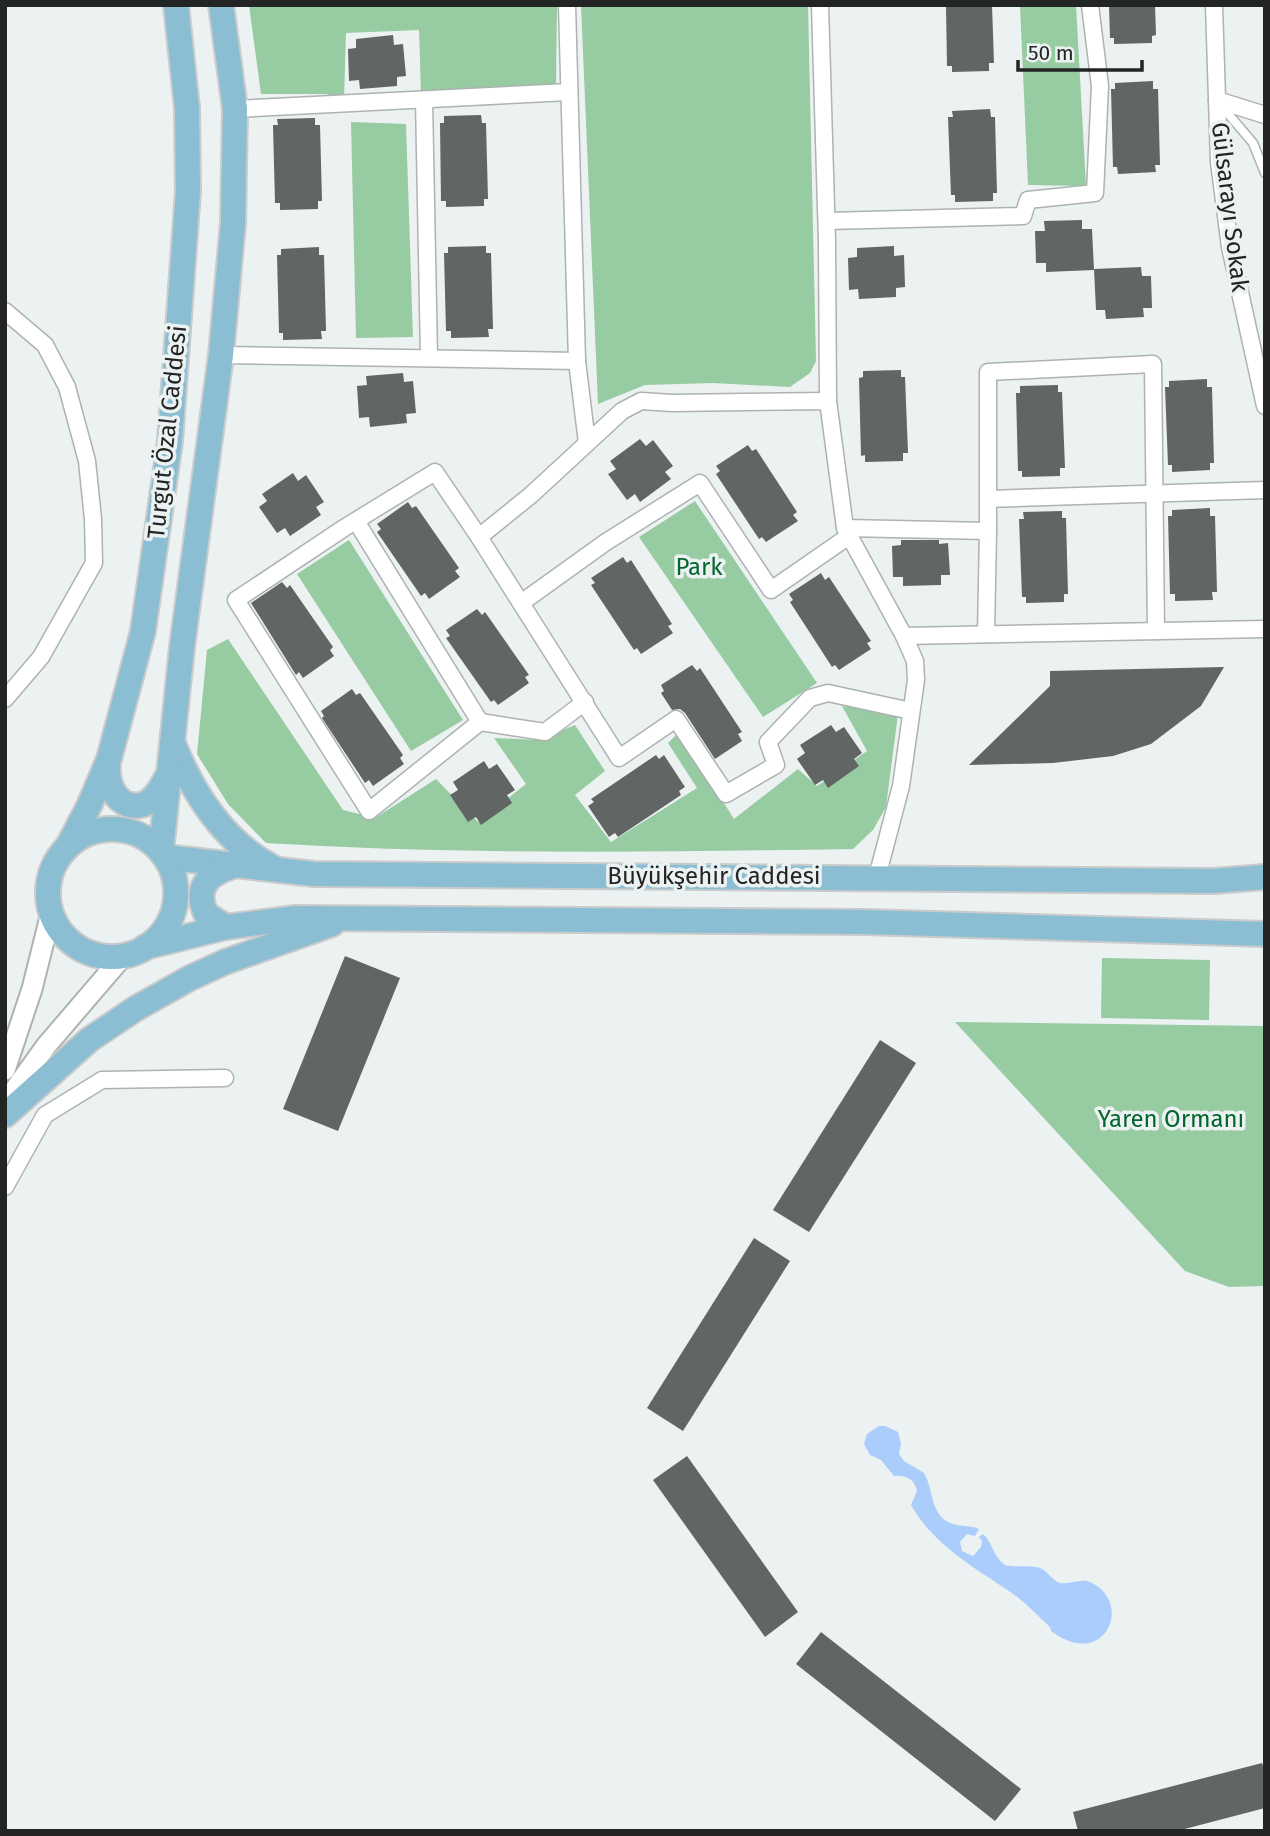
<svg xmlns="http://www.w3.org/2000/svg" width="1270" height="1836" font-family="'Fira Sans',sans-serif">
  <rect width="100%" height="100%" fill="#ecf1f1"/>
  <!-- green -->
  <g fill="#97cba1">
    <path d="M249,5H557L556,85L421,93L419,30L346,33L344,99L326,94H261Z"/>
    <path d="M581,5H808L816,361L810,373L790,387L713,383L645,385L598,404Z"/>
    <path d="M1020,5H1076L1086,186L1028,185Z"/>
    <path d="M351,122L406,124L413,337L356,338Z"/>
    <path d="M695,501L817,683L763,717L639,537Z"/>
    <path d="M349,540L463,720L411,751L297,574Z"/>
    <path d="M228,639L343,810L375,818L436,779L478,822L526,784L494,738L539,740L575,725L605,771L575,795L611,842L697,788L668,743L679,732L734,819L798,769L817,786L867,751L842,706L898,714L886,807L873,830L853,849C657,852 462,855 266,843L228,804L197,754L207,650Z"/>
    <path d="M1102,958L1210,960L1209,1020L1101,1018Z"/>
    <path d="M955,1022L1265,1026V1286L1229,1287L1185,1271Z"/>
  </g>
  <!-- water -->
  <path fill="#abcdfb" d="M879,1426H885L898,1432L901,1444L899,1454L904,1461L924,1473C934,1490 930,1514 950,1523C960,1527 970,1525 979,1529L975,1536L967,1534L960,1542L962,1551L973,1556L981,1547L982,1541L979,1537L983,1534C993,1543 992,1555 1005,1565C1015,1568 1034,1564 1042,1569C1049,1573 1052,1580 1060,1583C1070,1585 1082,1577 1092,1583C1134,1604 1104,1671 1051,1631L1050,1627C1037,1615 1024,1601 1009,1591C973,1567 933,1544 911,1505L917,1491C915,1479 905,1475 894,1476L881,1460L870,1455L864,1444L867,1434Z"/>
  <!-- building -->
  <g fill="#616564">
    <path d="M950,5H992L994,63H989V71L952,72V66H947L946,7Z"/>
    <path d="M1109,5H1155L1156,35L1152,36V43L1114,44V38H1110Z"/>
    <path d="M393,35L394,45L403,44L406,76L397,77V86L360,89L359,80L349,81L348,49L356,48V39Z"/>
    <path d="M1153,81V89H1158L1160,165H1155L1156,172L1118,174L1117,167H1113L1111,89H1115V83Z"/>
    <path d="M990,109L991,117H995L997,193H993V201L955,202V195H951L948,117H953L952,111Z"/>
    <path d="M481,115L482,123H486L488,199H484V206L446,207V201H441L440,123H444V116Z"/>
    <path d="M315,118V125H320L322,201H318V209L280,210V203H275L273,125H278L277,119Z"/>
    <path d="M1082,220V229H1092L1094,270L1046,272V263H1036L1035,231H1045L1044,221Z"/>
    <path d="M486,246V253H491L493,329H488L489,337L451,338V331H446L444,253H448V247Z"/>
    <path d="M894,246V256L904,255L905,287L896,288V297L859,299L858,289L849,290L848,258L857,257V248Z"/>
    <path d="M319,247V255H324L326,331H321L322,339L283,340V333H279L277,255H281V249Z"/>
    <path d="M1141,267L1142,276H1151L1152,308H1143L1144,317L1106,319L1105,310H1096L1094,269Z"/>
    <path d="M901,370V377H905L908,453H903V461L865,462V455L861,456L859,378L863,377V371Z"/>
    <path d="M403,373L404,382L413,381L416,413L406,414L407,423L370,427L369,417L359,418L357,386L367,385L366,376Z"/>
    <path d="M1207,379V387H1212L1214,463H1210V470L1172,472V465H1168L1165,387H1169V381Z"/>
    <path d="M1058,385V392H1062L1065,468H1060V476L1022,477V471H1018L1016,393H1020V386Z"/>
    <path d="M640,439L646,446L653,440L673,466L665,472L671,479L640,502L635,494L627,500L608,474L616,469L610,461Z"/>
    <path d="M748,445L752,451L756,449L797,512L793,515L798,521L766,542L762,537L759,539L716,474L720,471L716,466Z"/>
    <path d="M293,473L298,481L306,475L324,502L316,507L321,515L290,536L285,528L277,533L259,507L267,501L262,494Z"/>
    <path d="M408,502L412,508L416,506L459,568L455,571L460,577L429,599L425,593L421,596L377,532L381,529L377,524Z"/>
    <path d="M1210,508V516H1215L1217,592H1212L1213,600L1175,601V594H1170L1168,516H1172V510Z"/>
    <path d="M1062,511V518H1066L1068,594H1064V602L1026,603V597H1022L1019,519H1024L1023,512Z"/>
    <path d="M901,540H939V544L948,543L950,575H941V585L903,586V577H893L892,546L901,545Z"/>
    <path d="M623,557L627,563L631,560L672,624L668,626L673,633L641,654L637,648L634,650L591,585L595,583L591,578Z"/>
    <path d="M821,573L825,580L829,577L871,641L867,643L871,649L839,670L835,665L832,667L790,602L793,600L789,594Z"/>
    <path d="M282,582L287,588L290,585L333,647L330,650L334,656L303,678L299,672L296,675L251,603Z"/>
    <path d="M477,609L482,615L485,612L529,675L525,677L529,683L498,705L494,700L491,702L446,638L450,636L446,630Z"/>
    <path d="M692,665L697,671L700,668L742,732L738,734L742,741L715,759L685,713L680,709L672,710L661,693L664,691L661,685Z"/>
    <path d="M1224,667L1201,706L1151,744L1113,756L1053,763L969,765L1050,686V671Z"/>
    <path d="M352,689L356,695L360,693L403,755L400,758L404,764L373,786L369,780L365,783L322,718L324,716L321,711Z"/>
    <path d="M831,725L836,732L844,727L862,753L854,759L859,766L828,788L823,780L815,785L797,759L805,753L800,745Z"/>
    <path d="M656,755L659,759L664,755L685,787L679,791L681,795L618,837L615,833L609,837L588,806L594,802L591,799Z"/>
    <path d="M484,761L489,769L497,764L515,790L507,795L512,803L481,825L476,817L468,822L450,795L458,790L453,782Z"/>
    <path d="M345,956L400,978L338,1131L283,1109Z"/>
    <path d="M880,1040L916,1063L809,1232L773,1210Z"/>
    <path d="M754,1238L790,1261L683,1431L647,1408Z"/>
    <path d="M687,1456L798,1612L765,1637L653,1480Z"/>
    <path d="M821,1632L1021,1789L995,1821L796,1664Z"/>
    <path d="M1262,1763L1265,1772V1808L1177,1831H1078L1073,1812Z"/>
  </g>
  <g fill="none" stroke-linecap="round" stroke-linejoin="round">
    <!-- service casing -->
    <g stroke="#adb2b2" stroke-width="11">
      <path id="service" d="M1219,103L1253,143L1265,173"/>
    </g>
    <!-- minor casing -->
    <g stroke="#adb2b2" stroke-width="19">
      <g id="minor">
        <path d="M567,5L577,361L587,443"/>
        <path d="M820,5L827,241L828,401"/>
        <path d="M1214,5L1219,162L1230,247L1265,406"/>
        <path d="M424,100L429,358"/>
        <path d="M1217,100L1265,115"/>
        <path d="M235,109L569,92"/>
        <path d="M827,221L1023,216L1028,200L1095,193L1100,86L1090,5"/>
        <path d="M5,311L45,345L67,387L87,461L93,519L94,563L41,657L5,699"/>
        <path d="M221,355L577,361"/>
        <path d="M988,499L1265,490"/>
        <path d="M356,521L480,722"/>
        <path d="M845,528L988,531L986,634"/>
        <path d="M988,531V372L1153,364L1156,631"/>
        <path d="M479,537L435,472L344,528L236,600L369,811L480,722L545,732L585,702"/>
        <path d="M521,603L606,542L700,483L771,590L849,536"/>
        <path d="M904,636L1265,629"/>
        <path d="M877,877L901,786L916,680L915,661L904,636L845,528L828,401L672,403L641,401L622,411L531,495L479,537L619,758L676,719L726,794L776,765L768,742L810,698L828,693L911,711"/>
        <path d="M5,1187L45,1115L102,1080L225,1078"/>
      </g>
    </g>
    <!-- tertiary casing -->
    <g stroke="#adb2b2" stroke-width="23">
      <g id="tertiary">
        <path d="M5,1070L32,989L51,913"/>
        <path d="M5,1103L46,1046L124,955"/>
      </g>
    </g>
    <!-- primary casing -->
    <g stroke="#cacbcb" stroke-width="28">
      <g id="primary">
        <path d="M173,743C192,792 224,842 272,867"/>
        <path d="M108,763C106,782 116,810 141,805C154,802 161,788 167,777"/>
        <circle cx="112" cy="893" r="64"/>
        <path d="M68,846L89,806L109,759L143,631L170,441L188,191L187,108L176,5"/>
        <path d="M161,852L182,647L221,355L233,223L235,109L221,5"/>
        <path d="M165,857L314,874L1213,881L1265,877"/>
        <path d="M226,927L206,914C194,887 208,874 233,866"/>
        <path d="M145,947L226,927L296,918L865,922L1265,934"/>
        <path d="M5,1115L89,1040L135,1009L190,978L225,962L332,924"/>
      </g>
    </g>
    <!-- service -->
    <use href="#service" stroke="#fff" stroke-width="8"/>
    <!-- minor -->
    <use href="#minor" stroke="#fff" stroke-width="16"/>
    <!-- tertiary -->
    <use href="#tertiary" stroke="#fff" stroke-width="19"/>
    <!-- primary -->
    <use href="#primary" stroke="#8cbed3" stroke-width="24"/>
  </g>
  <g text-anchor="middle" stroke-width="7" stroke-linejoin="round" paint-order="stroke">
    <!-- street labels -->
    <g font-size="24" fill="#232525" stroke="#ecf1f1">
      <text transform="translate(1230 207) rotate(83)" y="8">Gülsarayı Sokak</text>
      <text transform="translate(167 432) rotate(-84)" y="8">Turgut Özal Caddesi</text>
      <text x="714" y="884">Büyükşehir Caddesi</text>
    </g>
    <!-- park labels -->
    <g font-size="24" fill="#02672d" stroke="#ecf1f1">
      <text x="699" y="575">Park</text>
      <text x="1171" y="1127">Yaren Ormanı</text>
    </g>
  </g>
  <!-- border -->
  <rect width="1270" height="1836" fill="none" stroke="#232525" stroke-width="14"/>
  <!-- scale -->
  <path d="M1018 60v10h124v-10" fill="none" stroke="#232525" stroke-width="3.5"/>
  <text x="1028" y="60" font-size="21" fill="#232525" stroke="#ecf1f1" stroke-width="5" paint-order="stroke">50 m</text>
</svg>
